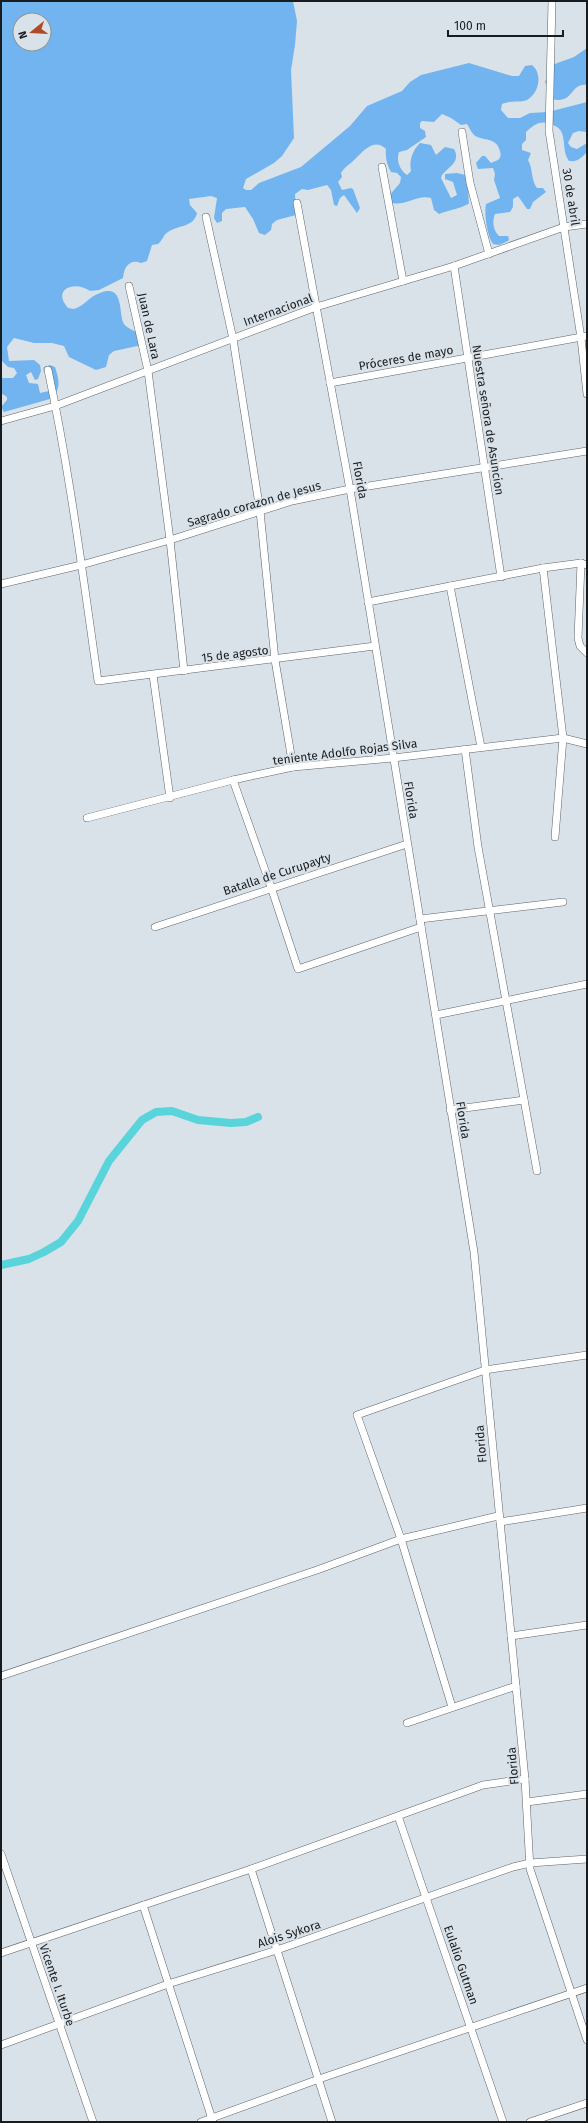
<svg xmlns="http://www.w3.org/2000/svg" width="588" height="2123" font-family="'Fira Sans',sans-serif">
  <rect width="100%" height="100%" fill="#dae2e9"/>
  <!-- forest -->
  <g fill="#72b4ef" fill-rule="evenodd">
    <path d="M1,1H293L297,21L295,45L291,70L294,138L282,156L274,163L246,179L243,188L246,190H251L259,183L301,167L350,126L367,106L402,91L410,82L421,75L469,63L512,76H519L525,66L532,65C543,74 539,93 527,100C519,103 510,100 502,104L501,110L508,118H520L530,113L548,112L587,102V132L579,131L573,133L568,143L571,147L577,149L587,143V152C581,158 578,162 569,161C562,152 566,140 561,131C559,128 556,126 553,125C541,120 536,123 526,132V140L522,144V150L531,153L528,160C533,168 531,181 537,188H543L546,192L533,202L530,209H527L518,196L513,199V207L510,212L495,214C492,222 493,230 499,236H508L509,239L508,241L499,245L493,244C487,236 484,213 486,204L500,198L494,180L495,174L493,168L478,169L476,163L482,156H485L491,163L498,160C501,157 501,155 500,151C496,136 483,142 474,135C471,132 469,127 467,124L461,125L451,118L442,114L434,122L422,121L420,123V128L425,131L426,137L407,150L399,152C396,161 400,170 407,175L411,171C409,161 412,151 420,143L431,145L436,155L445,147L454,149C461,162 449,166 442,175L441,178L451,198L457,195L453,182L445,179V174L457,173L465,175C469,185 468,194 469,203C466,207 446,211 439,214L434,210L431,198C416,194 404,208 390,202L388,197L400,183L401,177L397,173L391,172C387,165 385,157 386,149C373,136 361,154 352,162C347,166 344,168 341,173L342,177L338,182L342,190L351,188L353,189L360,208L357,213L344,195L340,198L337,206L334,205L331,190L327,185L308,190L302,189L295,194L296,215L277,220L272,224L271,230L265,235L259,233L253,219L245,207L226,209L222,213V221L217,223L214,218L217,198L211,196L189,199L190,205L197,213C194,227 179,225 168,232C163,235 163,240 158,244L152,245L147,261L141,263C129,258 124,268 123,278L99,290L90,291C75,280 51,289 68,308L74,309C84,306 90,296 100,293C125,283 118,315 124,324C128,329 135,331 140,334L142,345L114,351L109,355L106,367L96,370L69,357L64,346L52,343H34L14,338L7,347L9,361L34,360L40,365L41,371L38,379L35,380L31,372L26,375L29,383L38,384L40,393L49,391V378L43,370L44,367L50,365L55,367C59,379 62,390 50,399L4,412L1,407L7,400V397L1,393V378H13L17,373L14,368L8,367L1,360ZM20,20H44V44H20Z"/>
    <path d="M587,48V85C570,82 574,105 552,99L545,82L552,65L574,57Z"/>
  </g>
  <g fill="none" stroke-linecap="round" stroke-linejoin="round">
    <!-- canal -->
    <path stroke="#59d4da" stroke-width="8" d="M1,1265L29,1259L44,1252L61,1242L78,1221L109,1161L142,1120L156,1112L172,1111L198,1120L231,1123L246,1122L258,1117"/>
    <!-- minor casing -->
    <g stroke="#5d646a" stroke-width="8">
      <g id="minor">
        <path d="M552,1L549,131L581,338L587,394"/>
        <path d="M462,132L470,183L489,254"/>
        <path d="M382,167L403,281"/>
        <path d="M297,203L351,495L474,1252L525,1779L530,1869L587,2040"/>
        <path d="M206,217L233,339L260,511L275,660L293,767"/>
        <path d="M454,266L501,577"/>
        <path d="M129,286L148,371L170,540L184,671"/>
        <path d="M48,370C70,473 83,577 98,681L375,646"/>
        <path d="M330,383L587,336"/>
        <path d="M1,421L55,406L316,307L454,266L564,227L587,224"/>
        <path d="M581,563L578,638L580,646L587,653"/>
        <path d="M543,568L563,738L555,837"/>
        <path d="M1,584L81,565L170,540L292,501L350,489L587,451"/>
        <path d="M450,586L481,747"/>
        <path d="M368,602L543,568L581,563L587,565"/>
        <path d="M153,675L170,798"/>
        <path d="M465,749L478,847L537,1171"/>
        <path d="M233,780L271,887L298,969L421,927"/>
        <path d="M87,818L233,780L293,767L393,758L563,738L587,744"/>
        <path d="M420,919L563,902"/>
        <path d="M155,927L407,844"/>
        <path d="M436,1015L587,984"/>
        <path d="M450,1110L524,1100"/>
        <path d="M500,1522L587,1508"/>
        <path d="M511,1636L587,1625"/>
        <path d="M1,1676L317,1570L401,1539L498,1516"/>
        <path d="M452,1707L401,1539L357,1415L485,1370L587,1355"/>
        <path d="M407,1723L516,1686"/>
        <path d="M527,1802L587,1794"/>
        <path d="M398,1816L503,2122"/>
        <path d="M1,1854L93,2122"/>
        <path d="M251,1869L332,2122"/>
        <path d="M143,1905L213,2122"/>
        <path d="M1,1953L251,1869L483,1785L525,1779"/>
        <path d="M1,2045L168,1984L277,1950L513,1867L530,1863L587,1859"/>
        <path d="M201,2122L319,2079L587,1988"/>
        <path d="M530,2122L587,2103"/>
      </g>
    </g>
    <!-- minor -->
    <use href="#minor" stroke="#fff" stroke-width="7"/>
  </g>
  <g text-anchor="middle" stroke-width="4" stroke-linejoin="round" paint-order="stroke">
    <!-- street labels -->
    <g font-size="12" fill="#191c1e" stroke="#dae2e9">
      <text transform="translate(571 197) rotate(81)" y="4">30 de abril</text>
      <text transform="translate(278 310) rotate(-20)" y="4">Internacional</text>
      <text transform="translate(149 326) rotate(78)" y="4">Juan de Lara</text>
      <text transform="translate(406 358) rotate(-10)" y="4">Próceres de mayo</text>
      <text transform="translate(488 420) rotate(81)" y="4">Nuestra señora de Asuncion</text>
      <text transform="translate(360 480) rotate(80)" y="4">Florida</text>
      <text transform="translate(254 504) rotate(-16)" y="4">Sagrado corazon de Jesus</text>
      <text transform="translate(235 654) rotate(-7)" y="4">15 de agosto</text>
      <text transform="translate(345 752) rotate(-7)" y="4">teniente Adolfo Rojas Silva</text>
      <text transform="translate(411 800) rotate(81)" y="4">Florida</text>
      <text transform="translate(277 874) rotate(-18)" y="4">Batalla de Curupayty</text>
      <text transform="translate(463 1120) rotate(81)" y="4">Florida</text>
      <text transform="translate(481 1444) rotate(-95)" y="4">Florida</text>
      <text transform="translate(513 1766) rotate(-95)" y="4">Florida</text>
      <text transform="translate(289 1934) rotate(-18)" y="4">Alois Sykora</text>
      <text transform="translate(461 1965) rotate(71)" y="4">Eulalio Gutman</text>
      <text transform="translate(57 1985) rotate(71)" y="4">Vicente I. Iturbe</text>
    </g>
  </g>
  <!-- border -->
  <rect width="588" height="2123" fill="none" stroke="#191c1e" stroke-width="4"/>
  <!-- north arrow -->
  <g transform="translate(32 32) rotate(252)"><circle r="19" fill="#dae2e9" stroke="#8d9398"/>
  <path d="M0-3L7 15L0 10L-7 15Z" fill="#b04925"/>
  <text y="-6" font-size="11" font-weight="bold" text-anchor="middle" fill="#191c1e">N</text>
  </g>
  <!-- scale -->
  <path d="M448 30v6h115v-6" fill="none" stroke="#191c1e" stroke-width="2"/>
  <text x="454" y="30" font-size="12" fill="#191c1e" stroke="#dae2e9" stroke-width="3" paint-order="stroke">100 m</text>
</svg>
